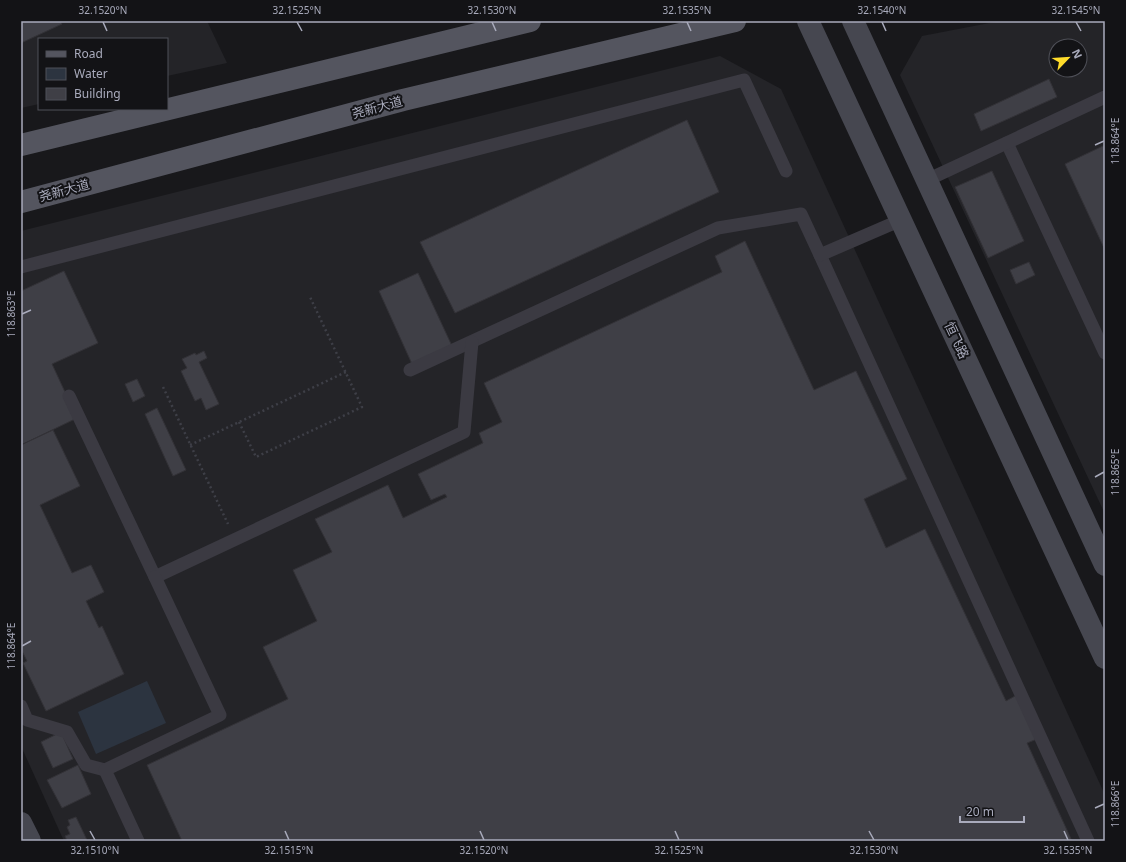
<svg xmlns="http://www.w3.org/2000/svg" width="1126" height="862" font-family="'Noto Sans','Noto Sans SC',sans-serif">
  <rect width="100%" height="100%" fill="#18181b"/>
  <!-- built -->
  <g fill="#242428" fill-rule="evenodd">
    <path d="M21,21H207L227,63L167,76V39H39V104L21,108Z"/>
    <path d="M1000,21H1105V514L900,75L922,36ZM1056,46H1080V70H1056Z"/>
    <path d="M720,56L781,89L1105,795V841H64L21,746V231Z"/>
  </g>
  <!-- water -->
  <path fill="#2c3440" d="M147,681L166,723L96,754L78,712Z"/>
  <!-- building -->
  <g fill="#3f3f46" stroke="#333237">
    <path d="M21,21H60L62,24L21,43Z"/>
    <path d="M1049,79L1057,97L981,131L974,114Z"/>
    <path d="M687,120L719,192L455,313L420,242Z"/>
    <path d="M1105,145V250L1065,164Z"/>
    <path d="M992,171L1024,241L988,258L955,187Z"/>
    <path d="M745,241L814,390L856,371L907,479L864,499L886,548L925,529L1006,701L1017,695L1037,739L1027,743L1072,841H182L147,765L288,699L263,647L317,621L293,570L332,552L315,519L388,485L403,518L447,497L445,494L431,500L418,474L483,443L479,433L502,422L484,383L722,272L715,256Z"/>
    <path d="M1029,262L1035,275L1016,284L1010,270Z"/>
    <path d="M64,271L98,343L52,364L77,418L21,445V291Z"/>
    <path d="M418,273L452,346L412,364L379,291Z"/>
    <path d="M204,351L207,358L199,362L219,404L206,410L201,398L195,401L181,371L187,368L182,359L195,353L196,355Z"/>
    <path d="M137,379L145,396L133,402L125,384Z"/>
    <path d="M157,408L186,470L173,476L145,414Z"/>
    <path d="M53,430L80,486L40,505L72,573L91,565L104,592L86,601L99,628L102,626L124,674L46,711L23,663L27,661L21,649V445Z"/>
    <path d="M61,732L73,759L53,768L41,742Z"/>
    <path d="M78,765L91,794L62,808L47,780Z"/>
    <path d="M76,817L87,840L83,841H67L65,836L70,834L67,827L70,825L68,820Z"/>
  </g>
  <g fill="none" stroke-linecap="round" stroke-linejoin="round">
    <!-- path -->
    <g stroke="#3e3f47" stroke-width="2.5" stroke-dasharray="2 3" stroke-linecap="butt">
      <path d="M163,387L228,524"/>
      <path d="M239,422L256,457L362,407L310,297"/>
      <path d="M190,445L346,372"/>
    </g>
    <!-- lane -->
    <g stroke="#3b3a42" stroke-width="13">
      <path d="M1007,143L1105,353"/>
      <path d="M927,180L1105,97"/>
      <path d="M820,255L1088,841"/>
      <path d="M21,267L744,80L786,171"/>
      <path d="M410,370L718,228L801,214L820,255L901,220"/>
      <path d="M69,396L155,577L464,432L472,342"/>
      <path d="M21,706L27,720L67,732L86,765L105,770"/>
      <path d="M138,841L105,770L220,715L155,577"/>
    </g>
    <!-- secondary -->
    <g stroke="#464750" stroke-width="22">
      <path d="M808,21L1105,658"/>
      <path d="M853,21L1105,565"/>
      <path d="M21,823L30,841"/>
    </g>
    <!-- primary -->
    <g stroke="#54555f" stroke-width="22">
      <path d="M21,145L530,21"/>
      <path d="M21,202L403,100L735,21"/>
    </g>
  </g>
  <!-- ticks -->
  <path fill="none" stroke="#a9abbc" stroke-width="1.5" d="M103,22L107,31M297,22L302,31M492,22L496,31M687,22L691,31M882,22L886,31M1076,22L1081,31M1095,145L1104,141M22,314L31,310M1095,477L1104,472M22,646L31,641M1095,808L1104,804M90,831L95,840M285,831L289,840M480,831L484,840M675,831L679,840M869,831L874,840M1064,831L1068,840"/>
  <g text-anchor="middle" stroke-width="4" stroke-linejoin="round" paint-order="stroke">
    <!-- street labels -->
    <g font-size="13" fill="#a9abbc" stroke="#131316">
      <text transform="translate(377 107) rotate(-15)" y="5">尧新大道</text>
      <text transform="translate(64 190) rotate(-15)" y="5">尧新大道</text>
      <text transform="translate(957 340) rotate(65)" y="5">恒飞路</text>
    </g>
  </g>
  <!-- border -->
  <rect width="1126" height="862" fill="none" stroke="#131316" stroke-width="44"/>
  <!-- legend -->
  <rect x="38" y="38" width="130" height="72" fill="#131316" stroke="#4f5058"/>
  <rect x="46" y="51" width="20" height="6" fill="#54555f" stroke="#4f5058"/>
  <text x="74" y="58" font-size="12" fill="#a9abbc">Road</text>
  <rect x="46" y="68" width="20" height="12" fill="#2c3440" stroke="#4f5058"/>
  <text x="74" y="78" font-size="12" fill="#a9abbc">Water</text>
  <rect x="46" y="88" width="20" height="12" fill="#3f3f46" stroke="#4f5058"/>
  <text x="74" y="98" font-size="12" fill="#a9abbc">Building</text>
  <!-- north arrow -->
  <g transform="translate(1068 58) rotate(65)"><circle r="19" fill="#131316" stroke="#4f5058"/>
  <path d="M0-3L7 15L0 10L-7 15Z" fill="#ffdc2b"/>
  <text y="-6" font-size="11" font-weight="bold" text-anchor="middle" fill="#a9abbc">N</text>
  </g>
  <!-- scale -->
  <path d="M960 816v6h64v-6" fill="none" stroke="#a9abbc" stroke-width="2"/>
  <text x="966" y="816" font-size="12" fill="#a9abbc" stroke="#131316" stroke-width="3" paint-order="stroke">20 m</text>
  <rect x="22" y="22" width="1082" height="818" fill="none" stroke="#a9abbc" stroke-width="1.5"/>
  <g font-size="10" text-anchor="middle" fill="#a9abbc">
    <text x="103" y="14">32.1520°N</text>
    <text x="297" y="14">32.1525°N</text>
    <text x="492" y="14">32.1530°N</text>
    <text x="687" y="14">32.1535°N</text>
    <text x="882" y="14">32.1540°N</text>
    <text x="1076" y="14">32.1545°N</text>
    <text transform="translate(1115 141) rotate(-90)" y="4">118.864°E</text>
    <text transform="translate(11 314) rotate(-90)" y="4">118.863°E</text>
    <text transform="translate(1115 472) rotate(-90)" y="4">118.865°E</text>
    <text transform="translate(11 646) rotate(-90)" y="4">118.864°E</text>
    <text transform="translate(1115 804) rotate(-90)" y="4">118.866°E</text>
    <text x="95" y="854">32.1510°N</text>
    <text x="289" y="854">32.1515°N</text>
    <text x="484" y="854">32.1520°N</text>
    <text x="679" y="854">32.1525°N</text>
    <text x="874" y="854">32.1530°N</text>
    <text x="1068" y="854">32.1535°N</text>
  </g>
</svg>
